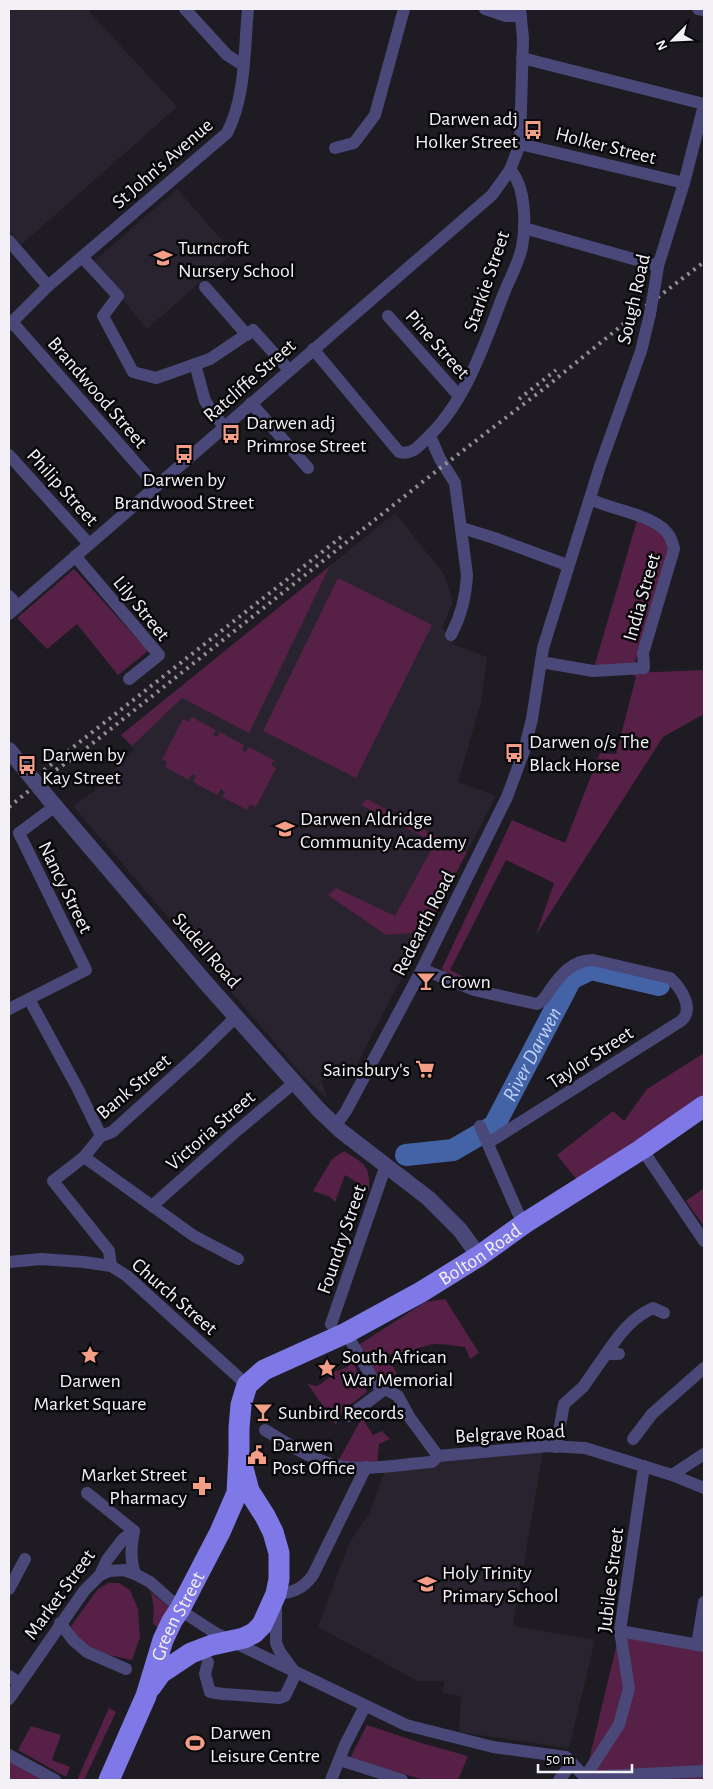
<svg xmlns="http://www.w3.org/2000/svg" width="713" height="1789" font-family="'Alegreya Sans',sans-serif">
  <rect width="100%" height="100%" fill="#1e1c22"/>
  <!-- built -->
  <g fill="#28232f">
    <path d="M9,9H87L177,107L21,245L9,231Z"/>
    <path d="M177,189L233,253L147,329L92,263Z"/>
    <path d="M395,513L444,574L453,602L442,628L455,645L487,657L481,702L458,782L496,796L355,1068L321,1081L328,1099L303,1076L73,806L93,792L134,749L121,735Z"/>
    <path d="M546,1434L513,1626L595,1640L569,1748L459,1732L461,1696L443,1693L444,1681H418L318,1627L349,1543L369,1514L387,1465L503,1446L541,1438Z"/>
  </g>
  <!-- green -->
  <g fill="#562047">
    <path d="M638,517L671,537L674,549L631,673L704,670V714L663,737L536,935L554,883L506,860L450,970L468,979L461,982L445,976L442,968L512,820L565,843L600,753L616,754L636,677L630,673L593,671Z"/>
    <path d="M330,566L249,733L182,698L132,746L121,735Z"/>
    <path d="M74,569L148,651L118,675L77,624L47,649L17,618Z"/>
    <path d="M338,578L432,625L356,778L263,731Z"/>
    <path d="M192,717L216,730L213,735L217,737L220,732L244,745L242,750L246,752L249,747L274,760L271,765L276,768L256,807L250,804L247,810L222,797L225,792L221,789L217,795L193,782L196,776L192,774L189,780L165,767L167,762L162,759L183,719L188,722Z"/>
    <path d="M367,799L467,852L425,932L386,935L328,895L336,888L395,916L435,843L361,805Z"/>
    <path d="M704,1053V1105L582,1186L557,1155L613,1111L624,1121L647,1089Z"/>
    <path d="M344,1151C363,1163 371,1165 369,1190L345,1175L335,1202L330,1197L313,1191L332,1159Z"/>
    <path d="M704,1188V1226L686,1201Z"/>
    <path d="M445,1299L479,1353L470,1359L465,1347C454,1346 440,1342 429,1345C414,1349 402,1355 386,1354L397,1374L375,1383L354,1348L425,1302Z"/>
    <path d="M353,1362L367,1392L342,1411L336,1425L307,1383C309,1384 314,1386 316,1386C321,1385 334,1374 336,1370L338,1371L347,1367Z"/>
    <path d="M362,1418L373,1435L382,1431L390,1439L379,1444L377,1466L336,1465Z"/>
    <path d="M108,1583H119L130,1590L138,1609L140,1637L132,1660L100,1653L78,1639L71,1626L98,1589Z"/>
    <path d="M151,1592L172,1610L162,1630L153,1624L154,1609Z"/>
    <path d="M620,1631L704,1645V1780H590L585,1777Z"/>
    <path d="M109,1708L116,1712L84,1780H77Z"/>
    <path d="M367,1725L421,1743L468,1756L458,1780H424L350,1758Z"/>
    <path d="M31,1726L61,1735L52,1760L70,1767L66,1777L18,1750Z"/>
    <path d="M9,1755L55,1780H9Z"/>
  </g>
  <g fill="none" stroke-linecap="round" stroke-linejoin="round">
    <!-- river -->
    <path stroke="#4463a7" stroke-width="22" id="s1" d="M406,1155L453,1150L494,1126L571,979L591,969L659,985"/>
    <!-- minor -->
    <g stroke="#494878" stroke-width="12">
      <path d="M185,9L227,55L243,65"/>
      <path d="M485,9L506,16H521"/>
      <path d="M698,9L704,10"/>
      <path d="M522,58L704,104"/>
      <path d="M520,144L684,183"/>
      <path d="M335,148L354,143L375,115L404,9"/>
      <path d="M524,228L658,266"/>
      <path d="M9,241L48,286"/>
      <path d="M82,257L118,296L103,316L133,372L156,378L210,359L253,330L289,370"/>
      <path d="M656,279L658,266L684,183L704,105"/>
      <path d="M205,287L247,335"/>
      <path d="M388,316L459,396"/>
      <path d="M12,322L156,486"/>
      <path d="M9,325L48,286L227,133C246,96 244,50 248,9"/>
      <path d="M313,349L399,452C411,455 417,448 425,440C466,403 484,344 504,293C510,278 519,262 522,247C526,225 526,186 510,170L520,144L523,38L520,9"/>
      <path d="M195,364L205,401L224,427"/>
      <path d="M251,403L308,468"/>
      <path d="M430,436L440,459L455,483L467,575C466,597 461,616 451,635"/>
      <path d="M9,455L89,544"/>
      <path d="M462,528L494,538L567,565"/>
      <path d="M75,556L159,655L129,679"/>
      <path d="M9,596L18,606"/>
      <path d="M9,614L492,195L510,170"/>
      <path d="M541,662L593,671L644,668L643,653L674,549C673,545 672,541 670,537C659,515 611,510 590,499"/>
      <path d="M422,969L474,990L537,1004C543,1002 546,996 550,990C561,974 573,960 593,960L670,978C681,988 695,1009 681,1021L488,1143"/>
      <path d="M29,999L78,1089L101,1136"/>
      <path d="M9,1009L86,970L19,833L54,807"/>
      <path d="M335,1126L346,1111L422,969L507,797L524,751L532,719L543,648L600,466L641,351L650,314"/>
      <path d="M480,1126L518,1213L525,1223"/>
      <path d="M642,1149L704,1241"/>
      <path d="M84,1157L194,1236L238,1259"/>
      <path d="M152,1206L233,1134L294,1083"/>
      <path d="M9,1262L41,1259L84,1262L111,1266L127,1276L247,1385"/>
      <path d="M111,1266L109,1251L53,1181L84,1157L101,1136L112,1132L197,1055L236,1017"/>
      <path d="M331,1324L386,1165"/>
      <path d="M346,1333L375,1383L398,1396L410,1418L438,1456L549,1446L585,1448L672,1475L704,1488"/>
      <path d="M606,1354C619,1335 631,1318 653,1308L664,1313"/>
      <path d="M349,1416L385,1389"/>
      <path d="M265,1430C287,1443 310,1459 335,1465C364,1472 402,1464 432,1462L438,1456"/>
      <path d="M633,1439L652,1414L704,1368"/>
      <path d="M556,1447L564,1404L583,1387L606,1354H619"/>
      <path d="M672,1475L704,1454"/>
      <path d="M87,1493L134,1531"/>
      <path d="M134,1531C131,1547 130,1559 135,1574"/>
      <path d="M100,1575L109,1571L124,1570L135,1574L150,1582L186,1614L217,1634L406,1725L493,1747L566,1757L585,1777L704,1771"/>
      <path d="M9,1589L25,1559"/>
      <path d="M60,1623L74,1641L87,1652L126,1669"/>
      <path d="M620,1631L704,1646"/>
      <path d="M697,1645L704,1602"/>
      <path d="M208,1662L205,1674L210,1692L223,1694L279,1698L285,1696L296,1673"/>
      <path d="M294,1671L280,1652L276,1643V1594C292,1593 303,1589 313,1575L366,1467"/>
      <path d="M9,1676L19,1683"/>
      <path d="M9,1699L84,1591L100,1575L107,1560L123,1539L134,1531"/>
      <path d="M9,1755L55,1780"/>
      <path d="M340,1760L402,1780"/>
      <path d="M331,1780L345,1745L365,1706"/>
      <path d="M559,1780L572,1763"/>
      <path d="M588,1780L585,1777L619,1725L629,1688L620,1631L644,1466"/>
    </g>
    <!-- tertiary -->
    <g stroke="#494878" stroke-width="16">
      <path d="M9,750L22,766"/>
      <path d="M49,799L205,982L319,1110L341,1131L428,1198L460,1230L479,1256"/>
    </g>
    <!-- trunk -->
    <g stroke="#7f79e8" stroke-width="21">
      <path d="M151,1687L161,1673L191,1653L212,1645L244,1638L254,1633L262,1625L276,1594L279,1579V1553L273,1532L265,1516L249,1491L243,1468"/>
      <path id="s2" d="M109,1780L146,1696L163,1640L172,1621L180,1609L220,1532L237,1493L239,1453V1428L241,1405L247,1385L264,1370L346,1333L421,1292L479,1256L525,1223L642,1149L704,1106"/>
    </g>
    <!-- rail -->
    <g stroke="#929095" stroke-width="4" stroke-dasharray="2.5 5" stroke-linecap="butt">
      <path d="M519,399L556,370"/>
      <path d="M44,770L345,534"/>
      <path d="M9,807L47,776L79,754L439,469L546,387L637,313L704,262"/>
    </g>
    <!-- minor-bridge -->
    <path stroke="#494878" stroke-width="12" d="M650,314L656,279"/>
    <!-- tertiary-bridge -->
    <path stroke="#494878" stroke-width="16" d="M22,766L49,799"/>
  </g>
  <!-- icons -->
  <defs>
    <g id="bus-bare" transform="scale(1.5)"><path d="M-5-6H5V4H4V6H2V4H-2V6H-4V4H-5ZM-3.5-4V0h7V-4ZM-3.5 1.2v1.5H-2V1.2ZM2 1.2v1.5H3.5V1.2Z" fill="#f49e87" stroke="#080709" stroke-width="2.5" paint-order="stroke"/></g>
    <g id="school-bare" transform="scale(1.5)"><path d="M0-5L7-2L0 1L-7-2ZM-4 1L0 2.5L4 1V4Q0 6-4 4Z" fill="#f49e87" stroke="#080709" stroke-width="2.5" paint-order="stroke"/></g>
    <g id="bar-bare" transform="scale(1.5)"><path d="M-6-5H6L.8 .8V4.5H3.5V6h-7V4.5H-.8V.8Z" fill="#f49e87" stroke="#080709" stroke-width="2.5" paint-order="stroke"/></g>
    <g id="supermarket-bare" transform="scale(1.5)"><path d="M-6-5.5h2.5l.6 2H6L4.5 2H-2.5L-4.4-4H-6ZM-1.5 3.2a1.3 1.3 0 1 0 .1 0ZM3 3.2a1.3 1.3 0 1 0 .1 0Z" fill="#f49e87" stroke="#080709" stroke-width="2.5" paint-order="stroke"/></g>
    <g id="sight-bare" transform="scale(1.5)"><path d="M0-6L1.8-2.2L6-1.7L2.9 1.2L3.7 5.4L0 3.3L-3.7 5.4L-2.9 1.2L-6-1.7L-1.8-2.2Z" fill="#f49e87" stroke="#080709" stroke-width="2.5" paint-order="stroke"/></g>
    <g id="civic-bare" transform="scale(1.5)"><path d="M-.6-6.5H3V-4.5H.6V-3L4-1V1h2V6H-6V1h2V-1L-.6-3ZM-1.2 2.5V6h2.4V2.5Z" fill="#f49e87" stroke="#080709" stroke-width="2.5" paint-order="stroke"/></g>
    <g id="pharmacy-bare" transform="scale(1.5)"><path d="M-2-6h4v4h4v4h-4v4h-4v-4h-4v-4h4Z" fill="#f49e87" stroke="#080709" stroke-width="2.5" paint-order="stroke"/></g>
    <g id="stadium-bare" transform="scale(1.5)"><path d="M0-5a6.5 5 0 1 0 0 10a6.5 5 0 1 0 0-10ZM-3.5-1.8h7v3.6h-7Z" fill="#f49e87" stroke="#080709" stroke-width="2.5" paint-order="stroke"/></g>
  </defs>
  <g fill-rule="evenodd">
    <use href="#bus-bare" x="533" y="130"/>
    <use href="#school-bare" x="163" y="258"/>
    <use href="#bus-bare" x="231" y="434"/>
    <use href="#bus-bare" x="184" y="454"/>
    <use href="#bus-bare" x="514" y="753"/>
    <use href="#bus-bare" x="27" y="765"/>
    <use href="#school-bare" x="285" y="829"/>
    <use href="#bar-bare" x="426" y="981"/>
    <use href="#supermarket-bare" x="425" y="1069"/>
    <use href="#sight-bare" x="90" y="1355"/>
    <use href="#sight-bare" x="327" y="1368"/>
    <use href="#bar-bare" x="263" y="1412"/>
    <use href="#civic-bare" x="257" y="1455"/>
    <use href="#pharmacy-bare" x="202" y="1486"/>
    <use href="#school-bare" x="427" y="1584"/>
    <use href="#stadium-bare" x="195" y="1743"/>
  </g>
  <g text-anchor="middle" stroke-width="5" stroke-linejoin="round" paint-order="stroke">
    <!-- poi labels -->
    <g font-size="20" fill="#f3f1f6" stroke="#080709" text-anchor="start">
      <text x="518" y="125" text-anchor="end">Darwen adj<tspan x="518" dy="23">Holker Street</tspan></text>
      <text x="178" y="254">Turncroft<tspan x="178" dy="23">Nursery School</tspan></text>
      <text x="246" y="429">Darwen adj<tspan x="246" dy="23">Primrose Street</tspan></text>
      <text x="184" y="486" text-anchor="middle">Darwen by<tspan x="184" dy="23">Brandwood Street</tspan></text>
      <text x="529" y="748">Darwen o/s The<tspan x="529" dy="23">Black Horse</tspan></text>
      <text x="42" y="761">Darwen by<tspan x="42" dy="23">Kay Street</tspan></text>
      <text x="300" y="825">Darwen Aldridge<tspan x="300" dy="23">Community Academy</tspan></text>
      <text x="441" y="988">Crown</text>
      <text x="410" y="1076" text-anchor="end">Sainsbury's</text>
      <text x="342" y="1363">South African<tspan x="342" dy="23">War Memorial</tspan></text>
      <text x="90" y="1387" text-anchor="middle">Darwen<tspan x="90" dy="23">Market Square</tspan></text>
      <text x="278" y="1419">Sunbird Records</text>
      <text x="272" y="1451">Darwen<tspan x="272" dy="23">Post Office</tspan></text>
      <text x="187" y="1481" text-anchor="end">Market Street<tspan x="187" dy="23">Pharmacy</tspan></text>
      <text x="442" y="1579">Holy Trinity<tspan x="442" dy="23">Primary School</tspan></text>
      <text x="210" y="1739">Darwen<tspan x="210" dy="23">Leisure Centre</tspan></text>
    </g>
    <!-- street labels -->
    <g font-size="20" fill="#f3f1f6" stroke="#080709">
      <text transform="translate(606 145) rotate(14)" y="7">Holker Street</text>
      <text transform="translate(162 163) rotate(-41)" y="7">St John's Avenue</text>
      <text transform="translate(486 281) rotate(-71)" y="7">Starkie Street</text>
      <text transform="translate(633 299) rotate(-77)" y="7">Sough Road</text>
      <text transform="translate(438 344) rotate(48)" y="7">Pine Street</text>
      <text transform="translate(249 380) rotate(-41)" y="7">Ratcliffe Street</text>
      <text transform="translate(98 392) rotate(49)" y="7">Brandwood Street</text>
      <text transform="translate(63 487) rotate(48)" y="7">Philip Street</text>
      <text transform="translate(641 597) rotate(-74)" y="7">India Street</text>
      <text transform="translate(142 608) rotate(51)" y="7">Lily Street</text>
      <text transform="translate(66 887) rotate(64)" y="7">Nancy Street</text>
      <text transform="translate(423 923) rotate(-63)" y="7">Redearth Road</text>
      <text transform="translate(207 950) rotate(49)" y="7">Sudell Road</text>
      <text transform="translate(590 1057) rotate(-33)" y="7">Taylor Street</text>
      <text transform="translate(133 1086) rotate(-40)" y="7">Bank Street</text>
      <text transform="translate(210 1130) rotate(-41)" y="7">Victoria Street</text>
      <text transform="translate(341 1239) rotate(-71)" y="7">Foundry Street</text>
      <text dy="7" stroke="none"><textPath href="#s2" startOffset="692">Bolton Road</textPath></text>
      <text transform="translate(175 1296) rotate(41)" y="7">Church Street</text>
      <text transform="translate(510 1433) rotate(-3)" y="7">Belgrave Road</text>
      <text transform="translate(610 1580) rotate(-83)" y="7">Jubilee Street</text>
      <text transform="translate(59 1594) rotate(-54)" y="7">Market Street</text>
      <text dy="7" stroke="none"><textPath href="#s2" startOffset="178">Green Street</textPath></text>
    </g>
    <!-- water labels -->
    <g font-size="21" font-style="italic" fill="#c0d3fa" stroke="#080709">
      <text dy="7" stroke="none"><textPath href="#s1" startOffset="176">River Darwen</textPath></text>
    </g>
  </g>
  <!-- border -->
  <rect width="713" height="1789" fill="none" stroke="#f3f1f6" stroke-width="20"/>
  <!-- north arrow -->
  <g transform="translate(673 40) rotate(246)" stroke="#080709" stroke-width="4" paint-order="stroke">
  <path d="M0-4L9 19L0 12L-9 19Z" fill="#f3f1f6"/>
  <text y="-8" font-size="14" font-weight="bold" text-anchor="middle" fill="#f3f1f6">N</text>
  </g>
  <!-- scale -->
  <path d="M538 1764v8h94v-8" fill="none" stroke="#f3f1f6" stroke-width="2.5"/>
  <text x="546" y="1764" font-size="15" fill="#f3f1f6" stroke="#080709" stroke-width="4" paint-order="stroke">50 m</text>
</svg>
